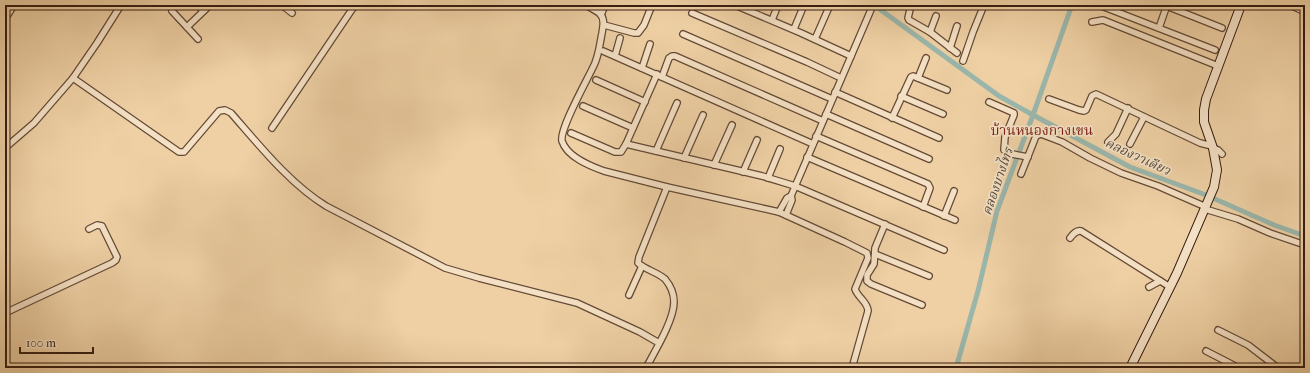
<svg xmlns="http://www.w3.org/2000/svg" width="1310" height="373" font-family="'IM FELL French Canon','Noto Serif Thai',serif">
  <rect width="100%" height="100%" fill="#eed0a4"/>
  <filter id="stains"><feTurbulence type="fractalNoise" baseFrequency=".005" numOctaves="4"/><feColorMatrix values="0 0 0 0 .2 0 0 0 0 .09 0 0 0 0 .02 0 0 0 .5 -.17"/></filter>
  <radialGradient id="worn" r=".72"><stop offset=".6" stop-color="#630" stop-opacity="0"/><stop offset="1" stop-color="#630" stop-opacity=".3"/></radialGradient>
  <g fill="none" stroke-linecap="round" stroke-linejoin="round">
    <!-- canal -->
    <g stroke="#9ab6ab" stroke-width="5">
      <path d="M874,5L999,96L1033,115L1130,167L1206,195L1274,225L1305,236"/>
      <path d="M956,368L978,291L997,211L1033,115L1072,5"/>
    </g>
    <!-- street casing -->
    <g stroke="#644a36" stroke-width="8">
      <g id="street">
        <path d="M198,5L203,11"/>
        <path d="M282,5L292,13"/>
        <path d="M586,5C590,8 598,11 601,15C605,20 603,27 602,33C600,43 599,53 595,63C589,77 559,129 562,141C567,157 590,166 604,171L667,187L779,212L845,242L867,253L868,258L855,289C858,298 868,302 868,311L852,368"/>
        <path d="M735,5L801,33L851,56"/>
        <path d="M911,5L908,18L909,20L930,32L957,53"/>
        <path d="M1099,5L1215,50"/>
        <path d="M1164,5L1222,28"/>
        <path d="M1228,5L1232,6"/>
        <path d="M1247,5L1256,6L1270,5"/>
        <path d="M1290,5L1305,12"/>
        <path d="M172,11L198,39"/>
        <path d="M692,13L807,62L841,78"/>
        <path d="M601,15L605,5"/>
        <path d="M5,19L14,5"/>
        <path d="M772,20L778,5"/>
        <path d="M1092,22L1103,20L1218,66"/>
        <path d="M604,25L634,33H638L644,25L652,5"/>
        <path d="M187,27L210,5"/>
        <path d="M1159,28L1167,5"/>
        <path d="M794,29L804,5"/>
        <path d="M930,32L936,16"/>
        <path d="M683,34L832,99"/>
        <path d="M815,39L830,5"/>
        <path d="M950,48L957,26"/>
        <path d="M603,51L813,144"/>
        <path d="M615,56L620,38"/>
        <path d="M963,61L973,32L984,5"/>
        <path d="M642,68L650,44"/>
        <path d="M662,77L669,58L672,56H675L823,121"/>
        <path d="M73,78L179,152H184L219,111L225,110L231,113C259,145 290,184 326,206L445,268L479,278L577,303L640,332L659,343"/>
        <path d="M918,78L926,58"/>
        <path d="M596,80L645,102"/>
        <path d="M835,92L939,138"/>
        <path d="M901,96L943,114"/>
        <path d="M1049,99L1079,110L1084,111L1086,110L1092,96L1096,94L1200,143L1212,146"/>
        <path d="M989,102L1014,113V115L1005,137L1004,150L1012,154L1028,157"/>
        <path d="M583,106L633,128"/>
        <path d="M826,114L929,159"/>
        <path d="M892,118L911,77L913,76L947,90"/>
        <path d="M272,128L355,5"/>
        <path d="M571,133L615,152H621L626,144L657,74"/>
        <path d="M816,136L928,184L930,188L923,207"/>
        <path d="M1108,142L1116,134L1128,108"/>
        <path d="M626,144L762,176L795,186L944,250"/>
        <path d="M1130,144L1144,117"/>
        <path d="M5,148L34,123L73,78L97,43L121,5"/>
        <path d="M1213,148L1218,150L1222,154"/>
        <path d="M656,151L677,103"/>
        <path d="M807,157L955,220"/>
        <path d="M684,158L703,115"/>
        <path d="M714,165L732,125"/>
        <path d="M743,172L757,140"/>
        <path d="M1021,174L1036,136L1041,134L1062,142L1090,158L1121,173L1158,186L1206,207"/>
        <path d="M768,178L780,149"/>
        <path d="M1205,209L1238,219L1270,233L1305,245"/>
        <path d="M779,212L787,198L791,196L873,5"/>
        <path d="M786,215L792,200L791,196"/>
        <path d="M944,216L954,191"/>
        <path d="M885,224L875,248L874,264L867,275V281L871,284L922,305"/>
        <path d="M1070,238C1073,234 1076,230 1081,231L1170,287"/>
        <path d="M875,254L929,276"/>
        <path d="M1149,287L1160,281"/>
        <path d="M629,295L642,266"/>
        <path d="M5,313L112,263L116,260L117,257L102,226L97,225L89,229"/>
        <path d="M1218,330L1248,345L1278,368"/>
        <path d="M1206,351L1239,368"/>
        <path d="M646,368C655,351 674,320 674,302C674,294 670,285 665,279C657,272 646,270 638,263L639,257L667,187"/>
      </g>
    </g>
    <!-- secondary casing -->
    <g stroke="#361d11" stroke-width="10">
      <path id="secondary" d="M1130,368L1177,273L1214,187L1217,170L1213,148L1204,122V110L1206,99L1241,5"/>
    </g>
    <!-- street -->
    <use href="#street" stroke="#f4e0c4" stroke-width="5.5"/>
    <!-- secondary -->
    <use href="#secondary" stroke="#f4e0c4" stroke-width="8"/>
  </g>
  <g text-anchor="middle" stroke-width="3.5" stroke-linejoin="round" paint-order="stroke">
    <!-- water labels -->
    <g font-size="13" font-style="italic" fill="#544b3f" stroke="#f4e0c4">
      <text transform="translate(1138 156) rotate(25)" y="5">คลองวาเดียว</text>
      <text transform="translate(997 181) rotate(-71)" y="5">คลองบางไทร</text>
    </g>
    <!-- quarter labels -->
    <g font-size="14" fill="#7a1f14" stroke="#f4e0c4">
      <text x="1042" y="135">บ้านหนองกางเขน</text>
    </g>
  </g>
  <!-- margin -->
  <rect width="1310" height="373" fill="none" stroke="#eed0a4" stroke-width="20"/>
  <rect x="6" y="6" width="1298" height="361" fill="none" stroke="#361d11" stroke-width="2"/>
  <rect x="10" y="10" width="1290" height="353" fill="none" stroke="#361d11"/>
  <!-- scale -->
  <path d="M20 347v6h73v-6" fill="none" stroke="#361d11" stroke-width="2"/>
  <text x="26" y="347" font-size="12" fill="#361d11" stroke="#f4e0c4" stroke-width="3" paint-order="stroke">100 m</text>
  <rect width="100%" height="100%" filter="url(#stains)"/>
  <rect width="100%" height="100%" fill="url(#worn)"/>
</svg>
